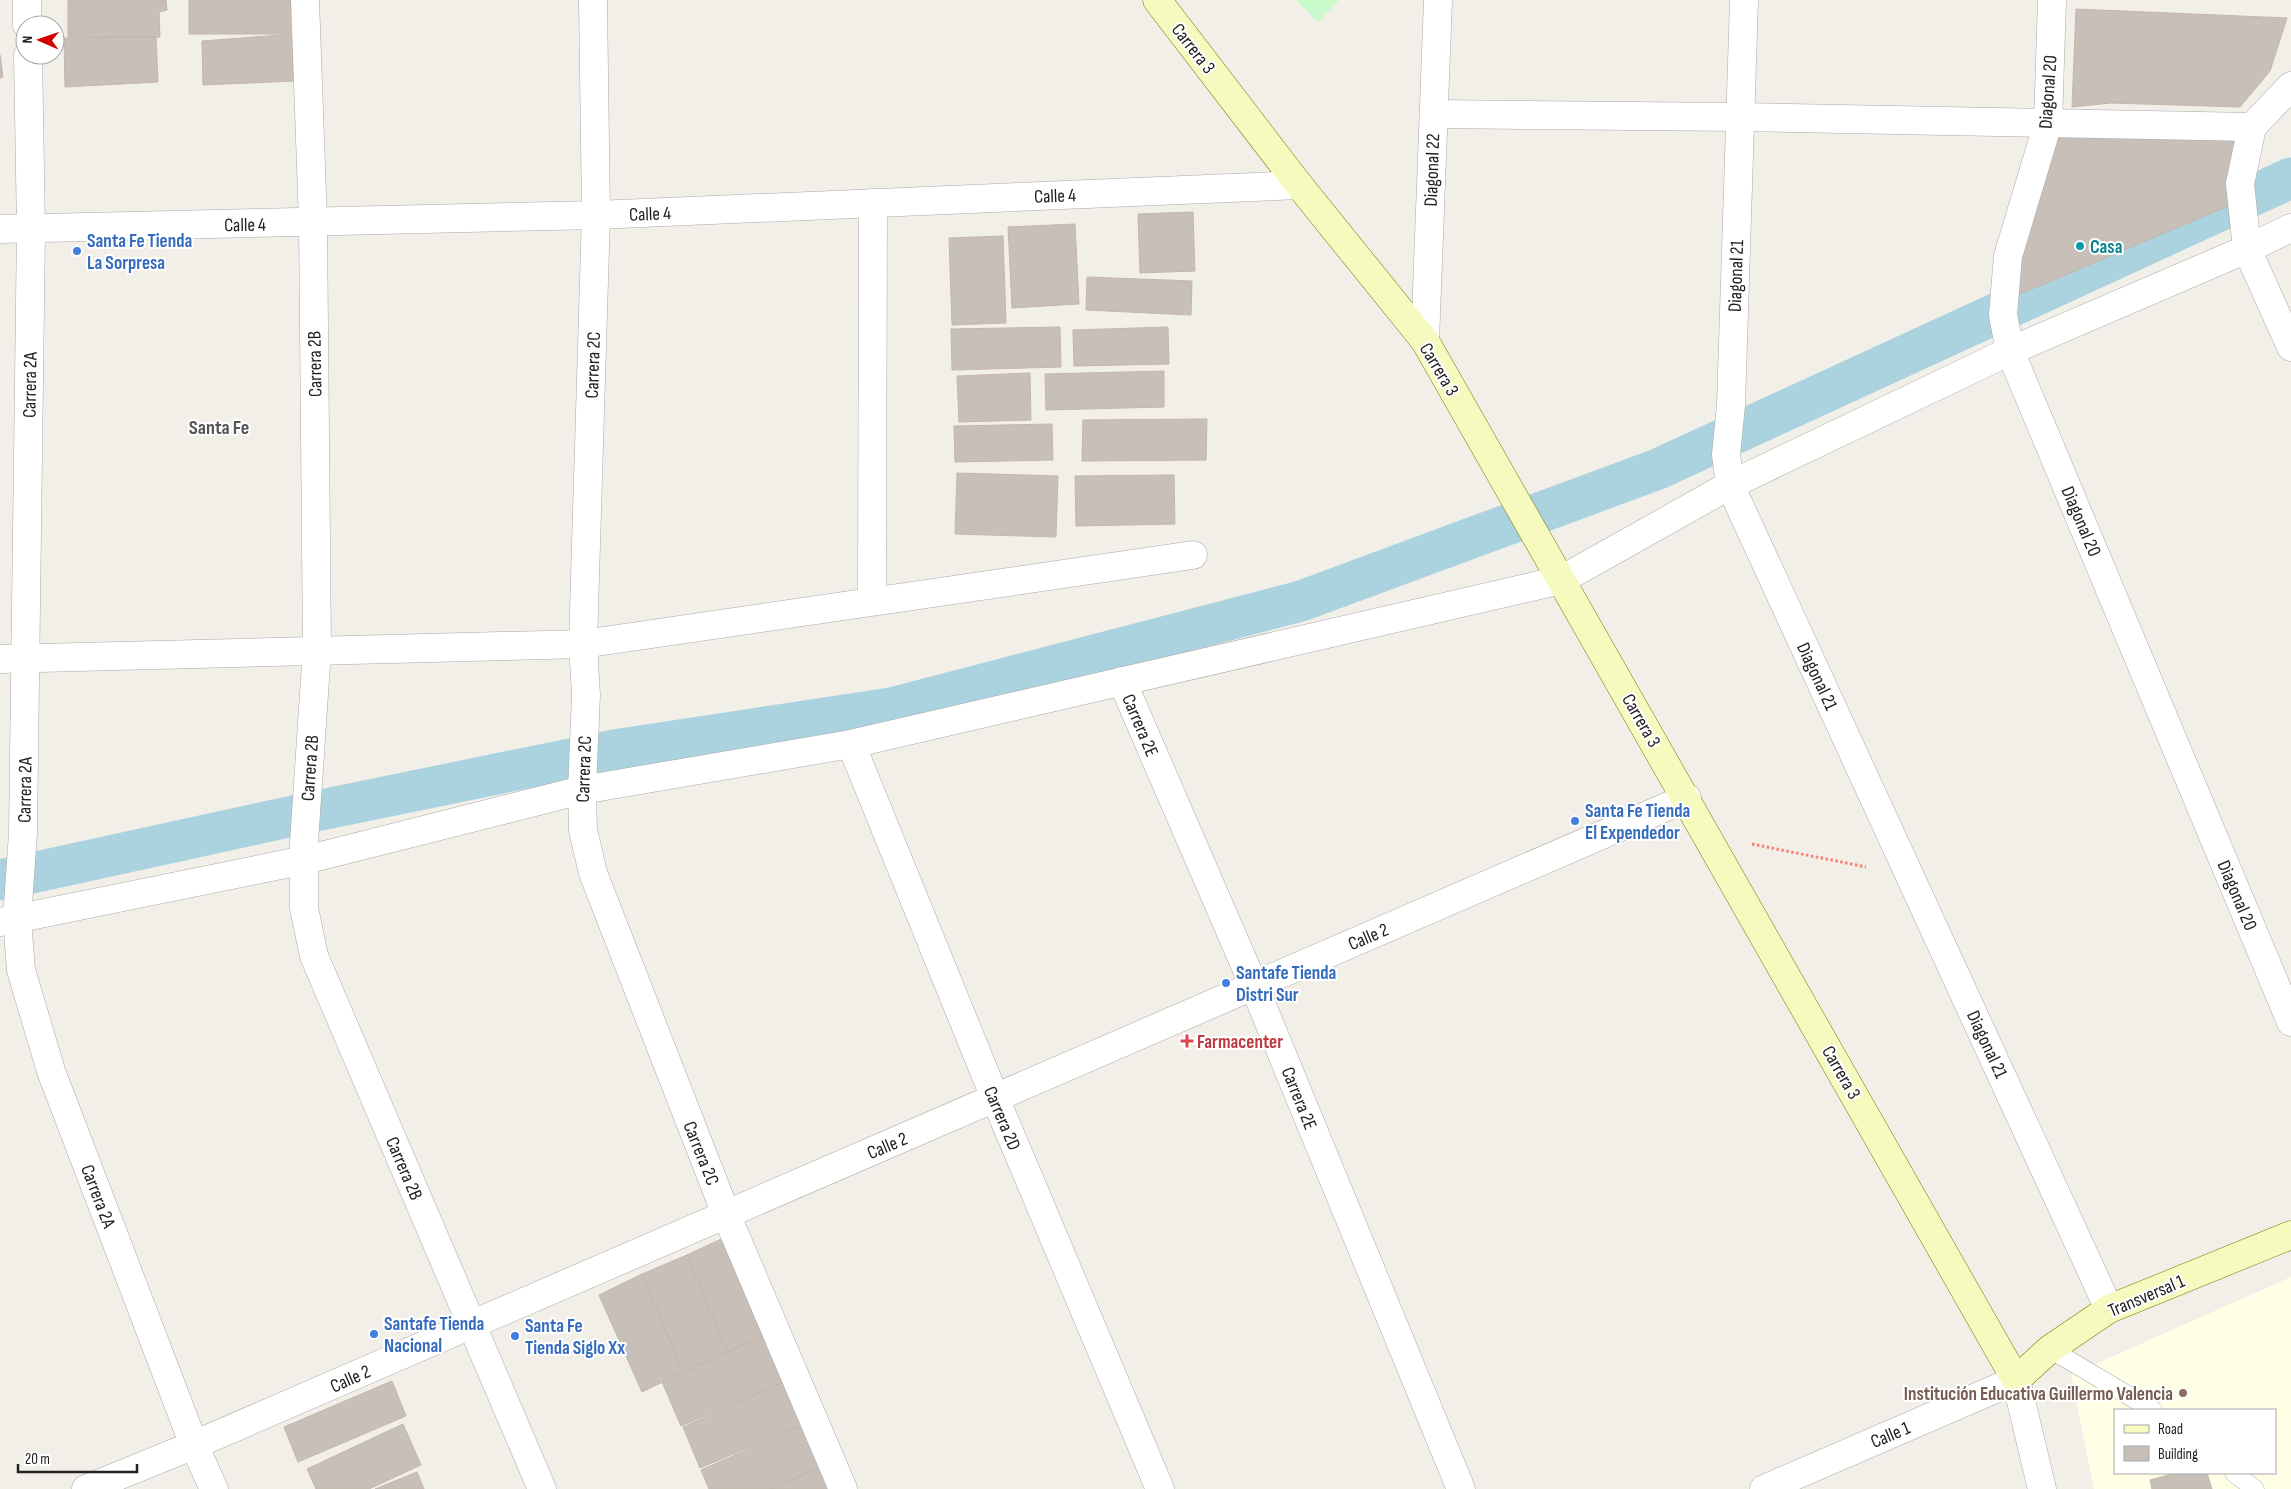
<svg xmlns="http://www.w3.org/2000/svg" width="2291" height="1489" font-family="'Sofia Sans Condensed',sans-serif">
  <rect width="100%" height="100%" fill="#f2efe9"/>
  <!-- education -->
  <path fill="#ffffe5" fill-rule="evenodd" d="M2291,1277V1489H2094L2071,1375ZM2115,1410H2275V1473H2115Z"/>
  <!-- park -->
  <path fill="#c8facc" d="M1296,0H1339L1318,22Z"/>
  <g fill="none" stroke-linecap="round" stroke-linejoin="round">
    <!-- canal -->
    <path stroke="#aad3df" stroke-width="41" d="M0,880L316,811L614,750L891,708L1301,601L1658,469L2291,178"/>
  </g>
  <!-- building -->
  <g fill="#c7bfb8" stroke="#c4b6ab">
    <path d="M68,0H166L167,10L159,12L160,37H68Z"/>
    <rect x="189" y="0" width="102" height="34"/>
    <path d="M2076,9L2287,18L2270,71L2240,107L2111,103L2072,107Z"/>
    <path d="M294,34L296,81L203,85L202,41Z"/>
    <path d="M156,37L158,82L65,87L64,38Z"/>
    <path d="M0,55L3,77L0,78Z"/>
    <path d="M2057,127L2232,131L2240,201L2011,298Z"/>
    <path d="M1193,212L1195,271L1140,273L1138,214Z"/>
    <path d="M1075,224L1079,304L1012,308L1008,227Z"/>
    <path d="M1003,236L1006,323L952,325L949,238Z"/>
    <path d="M1087,277L1192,281L1191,315L1086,310Z"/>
    <path d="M1060,327L1061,367L952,370L951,329Z"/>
    <path d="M1168,327L1169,364L1074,366L1073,330Z"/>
    <path d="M1164,371V407L1046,410L1045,374Z"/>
    <path d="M1030,373L1031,420L959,422L957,376Z"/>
    <path d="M1207,419L1206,460L1082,461L1083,420Z"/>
    <path d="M1052,424L1053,460L955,462L954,426Z"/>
    <path d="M957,473L1058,476L1056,537L955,534Z"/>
    <path d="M1174,475L1175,524L1076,526L1075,476Z"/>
    <path d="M732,1234L774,1331L727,1352L687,1255Z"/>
    <path d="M687,1255L727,1352L683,1372L642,1274Z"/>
    <path d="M642,1274L683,1372L642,1392L599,1295Z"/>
    <path d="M774,1331L793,1378L681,1426L662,1382Z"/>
    <path d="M793,1378L814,1420L700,1468L683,1427Z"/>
    <path d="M392,1381L406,1416L298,1462L284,1427Z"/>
    <path d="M814,1420L832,1462L770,1489H709L701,1470Z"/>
    <path d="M403,1424L421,1465L369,1489H316L307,1469Z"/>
    <path d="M832,1462L840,1489H771Z"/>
    <path d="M417,1472L424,1489H375Z"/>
    <path d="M2176,1473H2207L2212,1489H2152L2150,1480Z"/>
  </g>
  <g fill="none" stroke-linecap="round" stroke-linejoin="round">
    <!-- lane casing -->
    <g stroke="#a9a9a9" stroke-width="19">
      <g id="lane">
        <path d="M2050,1349L2153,1410"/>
        <path d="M2234,1473L2255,1489"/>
      </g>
    </g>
    <!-- street casing -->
    <g stroke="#a9a9a9" stroke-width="29">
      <g id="street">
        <path d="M27,0V25"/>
        <path d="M305,0L313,222L317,649L304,843V908L314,956L542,1489"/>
        <path d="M593,0L596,215L583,644L586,695L582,790L583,830L593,873L726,1214L843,1489"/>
        <path d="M1744,0L1731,405L1726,455L1730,485L2109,1309"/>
        <path d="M2052,0L2048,123L2008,256L2003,315L2010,351L2291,1022"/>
        <path d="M28,55L31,229L23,833L17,919L21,970L51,1071L194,1445L214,1489"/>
        <path d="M2291,86L2252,127L2240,184L2247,249L2291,347"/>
        <path d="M1434,114L1740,117L2252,127"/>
        <path d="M0,229L596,215L1299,185"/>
        <path d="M1425,341L1438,0"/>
        <path d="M872,601L873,203"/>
        <path d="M0,659L583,644L1193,555"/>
        <path d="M1122,681L1254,986L1461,1489"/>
        <path d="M851,744L995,1098L1160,1489"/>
        <path d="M0,922L305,860L582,790L851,744L1561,580L1730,485L2010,351L2247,249L2291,228"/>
        <path d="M86,1489L194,1445L1687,798"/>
        <path d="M1764,1489L2016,1380L2042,1489"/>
      </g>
    </g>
    <!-- secondary casing -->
    <g stroke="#707d05" stroke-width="29">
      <path id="secondary" d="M1157,0L1299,185L1425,341L2016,1380L2050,1349L2109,1309L2291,1235"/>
    </g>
    <!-- path -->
    <path stroke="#fa8072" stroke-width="3" stroke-dasharray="2.5 2.5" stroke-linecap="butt" d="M1752,844L1866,867"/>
    <!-- lane -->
    <use href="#lane" stroke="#fff" stroke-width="18"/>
    <!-- street -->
    <use href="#street" stroke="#fff" stroke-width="28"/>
    <!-- secondary -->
    <use href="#secondary" stroke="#f7fabf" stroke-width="28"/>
  </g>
  <!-- markers -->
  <circle fill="#0f9aa8" stroke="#fff" stroke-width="2" cx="2080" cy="246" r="5"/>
  <g fill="#3f7fe0" stroke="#fff" stroke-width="2">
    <circle cx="77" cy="251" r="5"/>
    <circle cx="1575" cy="821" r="5"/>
    <circle cx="1226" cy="983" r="5"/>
    <circle cx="374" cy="1334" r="5"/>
    <circle cx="515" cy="1336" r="5"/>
  </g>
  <path fill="#e0444e" stroke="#fff" stroke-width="2" d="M1184.5 1033.5h5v5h5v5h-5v5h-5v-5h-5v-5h5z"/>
  <circle fill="#8d6e63" stroke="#fff" stroke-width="2" cx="2183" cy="1393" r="5"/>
  <g text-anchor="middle" stroke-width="4" stroke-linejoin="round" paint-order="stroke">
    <!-- street labels -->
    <g font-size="19" fill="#222" stroke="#fff">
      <text transform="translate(1194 48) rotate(52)" y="7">Carrera 3</text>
      <text transform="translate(2047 92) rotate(-86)" y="7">Diagonal 20</text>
      <text transform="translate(1431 170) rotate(-88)" y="7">Diagonal 22</text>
      <text transform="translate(1055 195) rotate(-2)" y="7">Calle 4</text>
      <text transform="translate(650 213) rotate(-2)" y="7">Calle 4</text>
      <text transform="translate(245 224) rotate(-1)" y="7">Calle 4</text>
      <text transform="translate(1735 276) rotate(-88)" y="7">Diagonal 21</text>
      <text transform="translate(314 364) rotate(-91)" y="7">Carrera 2B</text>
      <text transform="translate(592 365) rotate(-88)" y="7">Carrera 2C</text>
      <text transform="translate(1440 369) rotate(59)" y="7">Carrera 3</text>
      <text transform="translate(29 385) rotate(-89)" y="7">Carrera 2A</text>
      <text transform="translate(2082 521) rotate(67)" y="7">Diagonal 20</text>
      <text transform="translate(1818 676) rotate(65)" y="7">Diagonal 21</text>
      <text transform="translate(1642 720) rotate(60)" y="7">Carrera 3</text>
      <text transform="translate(1141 725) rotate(67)" y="7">Carrera 2E</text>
      <text transform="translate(309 768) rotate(-86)" y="7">Carrera 2B</text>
      <text transform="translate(583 769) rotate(-88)" y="7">Carrera 2C</text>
      <text transform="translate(24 790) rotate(-89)" y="7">Carrera 2A</text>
      <text transform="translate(2238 895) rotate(67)" y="7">Diagonal 20</text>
      <text transform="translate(1368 936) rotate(-23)" y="7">Calle 2</text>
      <text transform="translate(1988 1044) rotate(65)" y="7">Diagonal 21</text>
      <text transform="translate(1842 1072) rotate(60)" y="7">Carrera 3</text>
      <text transform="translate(1300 1098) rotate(68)" y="7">Carrera 2E</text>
      <text transform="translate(1003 1118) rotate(67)" y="7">Carrera 2D</text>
      <text transform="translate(887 1145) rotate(-23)" y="7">Calle 2</text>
      <text transform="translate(702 1153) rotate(68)" y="7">Carrera 2C</text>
      <text transform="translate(405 1168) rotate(67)" y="7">Carrera 2B</text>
      <text transform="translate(99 1196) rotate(69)" y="7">Carrera 2A</text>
      <text transform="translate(2146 1295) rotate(-23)" y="7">Transversal 1</text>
      <text transform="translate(350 1378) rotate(-24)" y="7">Calle 2</text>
      <text transform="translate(1890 1434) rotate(-23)" y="7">Calle 1</text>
    </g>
    <!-- shop labels -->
    <g font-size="19" font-weight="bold" fill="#366cbe" stroke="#fff" text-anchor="start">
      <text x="87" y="247">Santa Fe Tienda<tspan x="87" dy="22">La Sorpresa</tspan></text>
      <text x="1585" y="817">Santa Fe Tienda<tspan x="1585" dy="22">El Expendedor</tspan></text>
      <text x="1236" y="979">Santafe Tienda<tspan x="1236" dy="22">Distri Sur</tspan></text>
      <text x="384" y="1330">Santafe Tienda<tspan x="384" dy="22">Nacional</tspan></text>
      <text x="525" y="1332">Santa Fe<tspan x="525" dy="22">Tienda Siglo Xx</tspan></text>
    </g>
    <!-- culture labels -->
    <g font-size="19" font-weight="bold" fill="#0d838f" stroke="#fff" text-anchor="start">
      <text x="2090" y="253">Casa</text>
    </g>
    <!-- health labels -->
    <g font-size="19" font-weight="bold" fill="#be3a42" stroke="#fff" text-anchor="start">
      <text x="1197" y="1048">Farmacenter</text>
    </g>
    <!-- education labels -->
    <g font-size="19" font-weight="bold" fill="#785e54" stroke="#fff" text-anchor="end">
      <text x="2173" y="1400">Institución Educativa Guillermo Valencia</text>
    </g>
    <!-- neighbourhood labels -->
    <g font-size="20" font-weight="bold" fill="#555" stroke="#fff">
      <text x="219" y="434">Santa Fe</text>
    </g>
  </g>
  <!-- legend -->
  <rect x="2114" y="1409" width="162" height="65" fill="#ffffff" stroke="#a7a7a7"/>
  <rect x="2124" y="1425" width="25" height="8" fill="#f7fabf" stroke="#a7a7a7"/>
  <text x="2158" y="1434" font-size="15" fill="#222222">Road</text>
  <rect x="2124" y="1446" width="25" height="15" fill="#c7bfb8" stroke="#a7a7a7"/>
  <text x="2158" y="1459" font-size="15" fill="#222222">Building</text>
  <!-- north arrow -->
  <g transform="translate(40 40) rotate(272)"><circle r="24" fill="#ffffff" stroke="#a7a7a7"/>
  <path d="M0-4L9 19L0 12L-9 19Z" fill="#d40000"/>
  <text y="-8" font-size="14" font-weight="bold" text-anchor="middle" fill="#222222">N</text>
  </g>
  <!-- scale -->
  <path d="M18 1464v8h119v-8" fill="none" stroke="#222222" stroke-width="2.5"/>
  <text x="25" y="1464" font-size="15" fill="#222222" stroke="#ffffff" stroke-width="4" paint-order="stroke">20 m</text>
</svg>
